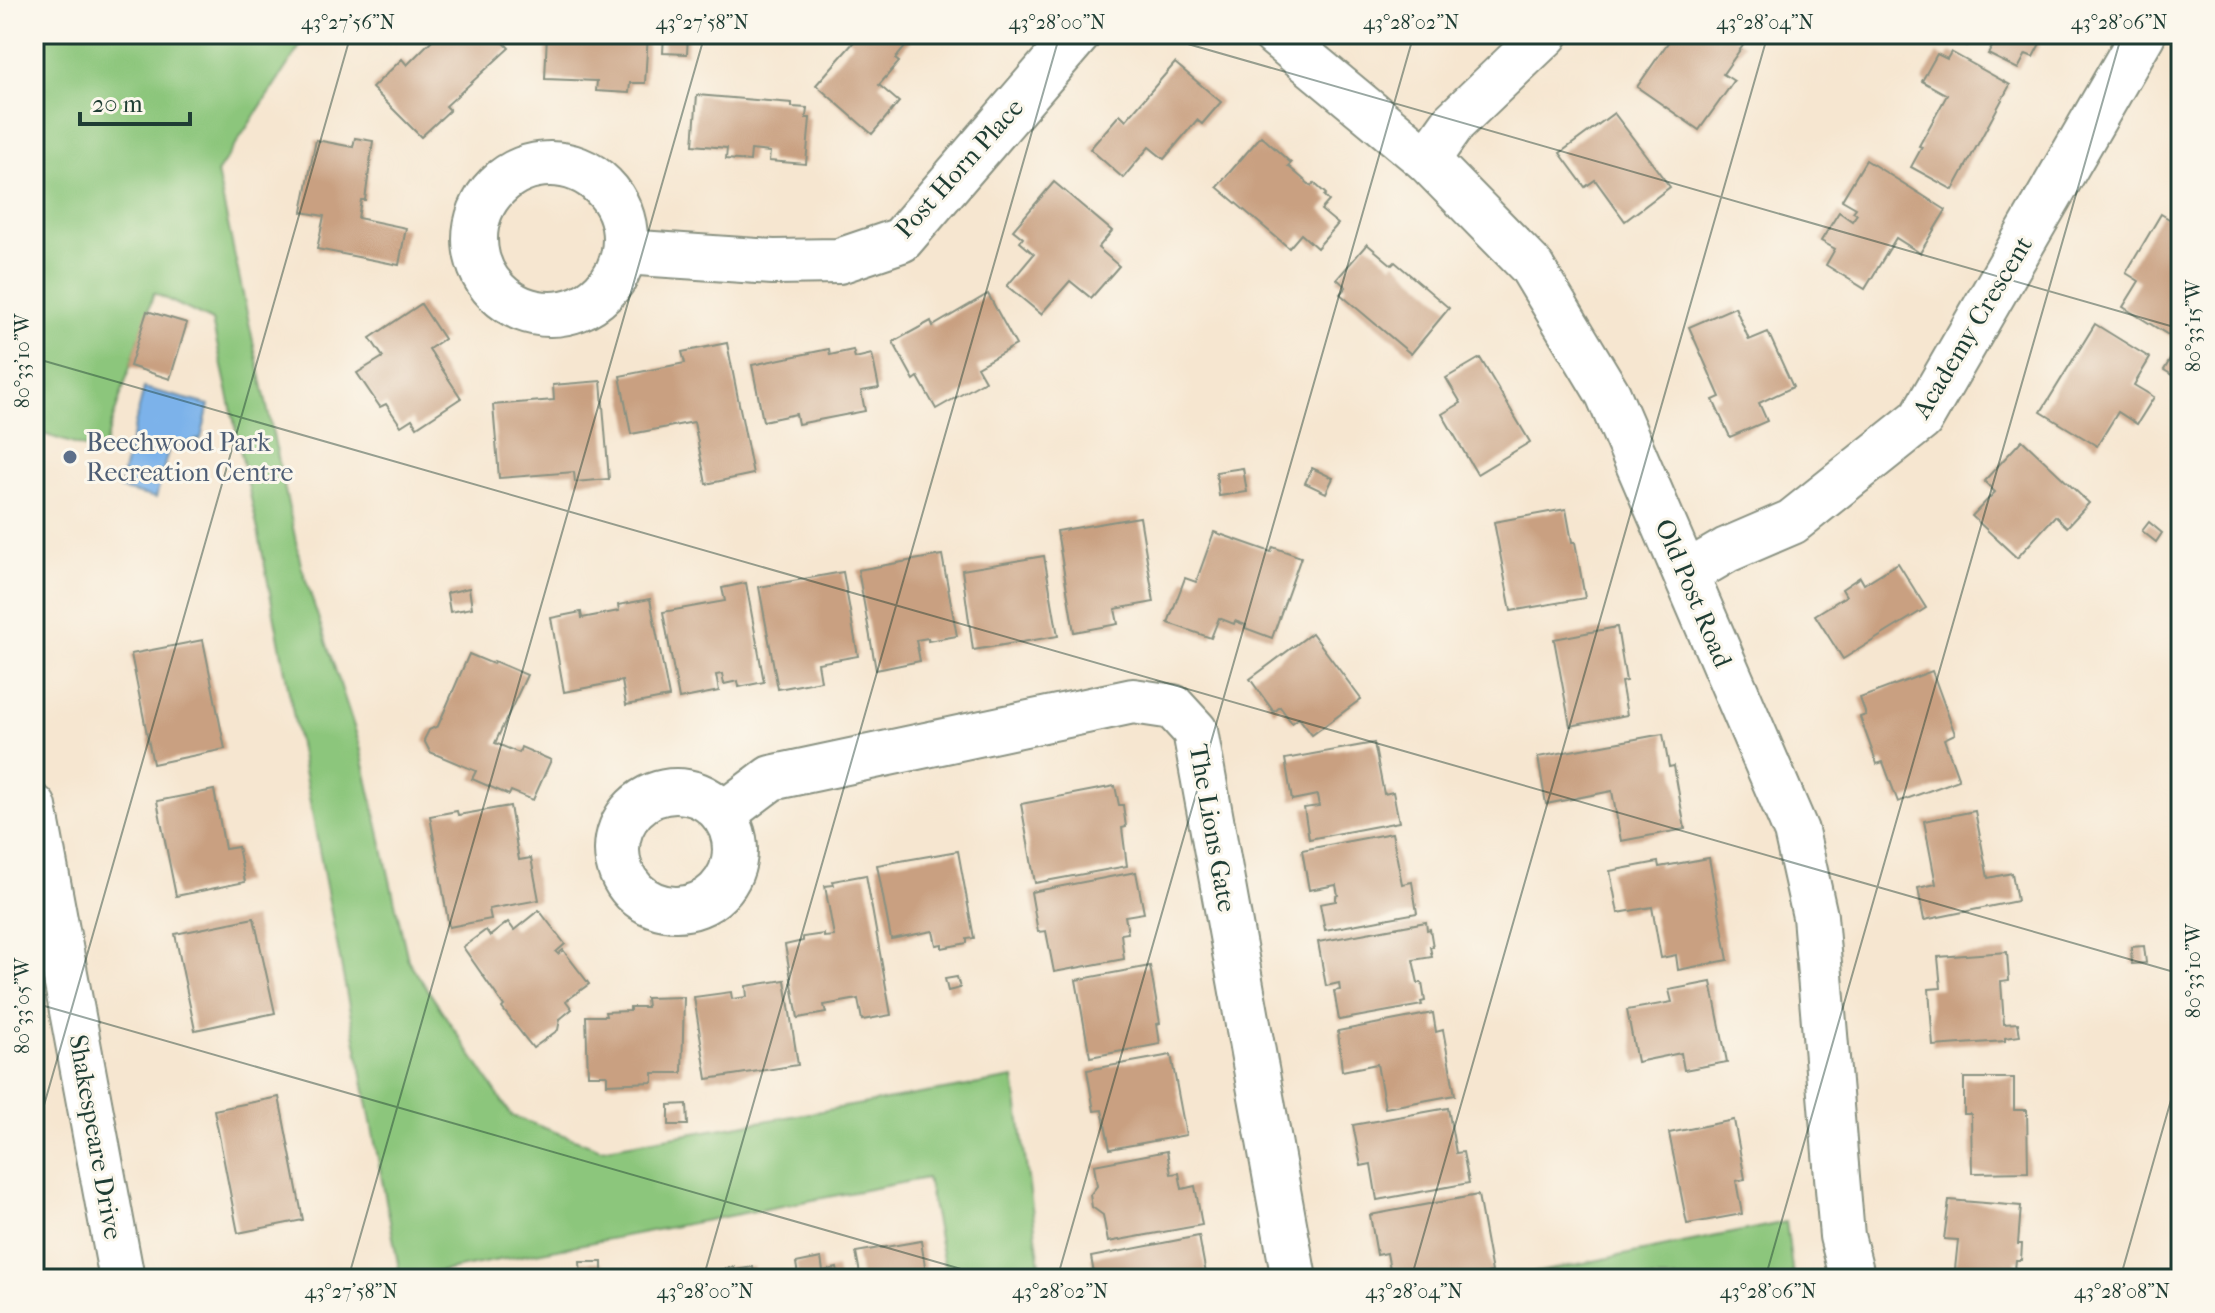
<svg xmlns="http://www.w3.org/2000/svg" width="2215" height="1313" font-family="'IM FELL French Canon',serif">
  <rect width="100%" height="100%" fill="#fbf7ec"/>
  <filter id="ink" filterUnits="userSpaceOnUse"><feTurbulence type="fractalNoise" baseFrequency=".0125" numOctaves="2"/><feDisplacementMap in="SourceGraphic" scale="16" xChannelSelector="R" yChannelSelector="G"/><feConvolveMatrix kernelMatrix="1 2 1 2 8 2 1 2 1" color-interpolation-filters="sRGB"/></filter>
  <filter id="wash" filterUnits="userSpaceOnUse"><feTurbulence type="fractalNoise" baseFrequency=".006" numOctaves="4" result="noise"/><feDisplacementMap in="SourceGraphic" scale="32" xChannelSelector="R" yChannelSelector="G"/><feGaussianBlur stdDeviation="1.8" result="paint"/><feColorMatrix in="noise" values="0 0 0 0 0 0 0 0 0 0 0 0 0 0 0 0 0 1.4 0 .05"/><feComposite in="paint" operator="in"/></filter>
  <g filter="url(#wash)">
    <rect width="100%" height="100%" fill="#f6e6d0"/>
    <!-- green -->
    <g fill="#8cc67b" stroke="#568258" stroke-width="2">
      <path d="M45,34H308L217,173L301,565L359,742L408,960L512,1116L601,1149L1014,1078L1042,1279H947L927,1178L401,1279L259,535L212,321L154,293L102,453L34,431V50Z"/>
      <path d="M1786,1222L1793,1276L1778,1279H1505Z"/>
    </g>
    <!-- water -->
    <path fill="#7cb2ea" stroke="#4e788f" stroke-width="2" d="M144,388L209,405L201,439L169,447L156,498L119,489Z"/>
    <g id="blocks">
      <!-- building -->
      <g fill="#c9a081">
        <path d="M438,34H496L509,48L446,106L450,110L421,137L372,88L402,59L407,65Z"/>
        <path d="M547,34H648L645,83H630L629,93L596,91L597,81L545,79Z"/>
        <path d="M664,34H688L687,54L663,53Z"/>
        <path d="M842,34H916L895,59L899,62L879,85L899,102L872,134L816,85L853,43Z"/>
        <path d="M1674,34H1730L1744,44L1723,74L1734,81L1699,130L1637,87Z"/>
        <path d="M1956,34H1970L1973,36L1967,46L1953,39Z"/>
        <path d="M1992,34H2045L2033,57L2026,54L2018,69L1988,54L1998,37Z"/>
        <path d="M1951,52L2010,85L1953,190L1911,167L1922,147L1919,146L1947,95L1922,81L1937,54L1947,59Z"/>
        <path d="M1175,63L1221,102L1202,124L1197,120L1164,159L1149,147L1123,178L1090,149L1120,114L1126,120Z"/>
        <path d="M697,95L792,103V107L807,108L806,118H810L806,164L769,161L770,152L751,150L750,161L726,159L727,148L693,145Z"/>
        <path d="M1614,113L1670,187L1625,221L1595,180L1585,187L1560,153Z"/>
        <path d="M1261,136L1291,163L1288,166L1311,186L1314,183L1326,194L1324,196L1329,201L1321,210L1338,224L1317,248L1301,234L1289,248L1217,187Z"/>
        <path d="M355,138L373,141L365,200H361L358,218L406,228L399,265L317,249L324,216L302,212L316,140L353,147Z"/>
        <path d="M1866,160L1946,210L1920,253L1896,238L1865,289L1826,265L1835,249L1821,241L1839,212L1852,221L1857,214L1853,212L1856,208L1842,200Z"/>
        <path d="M1054,182L1112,231L1098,248L1119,266L1091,298L1070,281L1041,314L1007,286L1034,254L1020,242L1023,238L1013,230Z"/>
        <path d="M2181,182V204L2172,199Z"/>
        <path d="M2161,214L2179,225L2174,232L2181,236V329L2175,339L2123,307L2139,281L2126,273Z"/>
        <path d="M1367,244L1392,265L1395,262L1449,308L1411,354L1340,294L1346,287L1337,279Z"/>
        <path d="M988,294L1016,345L977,367L985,381L936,409L918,377L914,380L893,342L931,321L933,326Z"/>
        <path d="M421,304L444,339L429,349L461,398L417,427L412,419L401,426L386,404L380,407L357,373L383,357L370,338Z"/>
        <path d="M1735,307L1749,340L1768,332L1793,387L1759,403L1767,421L1730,437L1713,400L1720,397L1689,327Z"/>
        <path d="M147,311L187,323L170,379L130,366Z"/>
        <path d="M2095,324L2150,358L2134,385L2154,397L2137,424L2118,412L2097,446L2041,412Z"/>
        <path d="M727,343L753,474L706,484L694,422L631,434L620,376L685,363L682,352Z"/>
        <path d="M829,349L830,355L853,350L855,358L872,354L879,388L861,391L865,411L798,424L796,414L763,421L752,365Z"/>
        <path d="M2173,355L2181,359V380L2164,370Z"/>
        <path d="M1480,358L1530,442L1477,474L1442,414L1461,403L1446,378Z"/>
        <path d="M601,381L609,479L575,482L574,472L499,478L493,405L554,400L553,385Z"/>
        <path d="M2022,440L2089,503L2067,527L2055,516L2017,558L1972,516L1995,492L1984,481Z"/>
        <path d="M1243,468L1247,492L1219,496L1216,472Z"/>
        <path d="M1312,468L1333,478L1326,493L1305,483Z"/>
        <path d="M34,487L43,490L35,516H34Z"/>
        <path d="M1566,509L1572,542H1575L1585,598L1511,611L1494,522Z"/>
        <path d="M1140,517L1154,602L1115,609L1118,624L1074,632L1057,531Z"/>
        <path d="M2149,522L2162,533L2156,542L2142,531Z"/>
        <path d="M1214,532L1271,552L1273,547L1301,557L1272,638L1245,628L1246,625L1235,621L1234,624L1219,618L1211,638L1168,623L1185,578L1196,582Z"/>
        <path d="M942,555L957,636L928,641V638L916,640L920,661L876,670L858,570Z"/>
        <path d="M1044,556L1058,636L973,650L962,570Z"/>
        <path d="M1898,563L1926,608L1843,659L1815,615L1846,596L1842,589L1860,577L1864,584Z"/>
        <path d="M843,572L858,656L818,663L821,681L778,689L759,587Z"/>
        <path d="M746,583L764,682L739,687L738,681L724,684L722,674L716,675L719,691L679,699L663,612L725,601L722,588Z"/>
        <path d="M469,588L472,608L450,612L447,593Z"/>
        <path d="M650,599L669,697L626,705L622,681L564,692L551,618L581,612L582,618L619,611L618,605Z"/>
        <path d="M1617,627L1626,681L1621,682L1627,715L1570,726L1554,639Z"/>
        <path d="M1312,633L1361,699L1312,735L1299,718L1292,723L1280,707L1274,712L1250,679Z"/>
        <path d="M203,640L225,749L153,764L131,654Z"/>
        <path d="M469,654L493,664L494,661L527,675L495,743L519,753L521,747L551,760L533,800L511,791L509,795L472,779L476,771L430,752L424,740L429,730L438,726Z"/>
        <path d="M1932,671L1955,734L1944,739L1959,780L1898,802L1883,762L1877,764L1860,717L1866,715L1860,698Z"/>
        <path d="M1663,734L1669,767L1674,766L1685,829L1621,841L1612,791L1546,804L1538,757Z"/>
        <path d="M1374,743L1384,794L1393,792L1399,822L1309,839L1304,808L1319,806L1317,795L1292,800L1285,759Z"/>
        <path d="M1115,786L1119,805H1123L1126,827L1122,828L1127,866L1035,883L1021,804Z"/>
        <path d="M214,790L225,849L238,847L245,882L176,896L157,801Z"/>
        <path d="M510,806L519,860L531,858L539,900L489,909L491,919L449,927L430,816L457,811L458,815Z"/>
        <path d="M1975,811L1988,878L2012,873L2017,901L1924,920L1918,888L1936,884L1924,821Z"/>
        <path d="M1392,833L1402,884L1412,882L1417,913L1325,930L1320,904L1336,901V896L1338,895L1336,885L1309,890L1302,850Z"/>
        <path d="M958,851L974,938L967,939V943L942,948V944L936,945L933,931L891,939L877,865Z"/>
        <path d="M1709,858L1728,960L1678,970L1676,955L1661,958L1652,907L1618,913L1610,871L1658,862L1659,867Z"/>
        <path d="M1136,872L1144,913L1125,916L1128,933L1121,934L1124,959L1054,972L1046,931L1038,932L1031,892Z"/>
        <path d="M866,875L891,1015L862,1020L858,999L824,1005L826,1013L798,1018L785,945L803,941V937L824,934V937L834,936L825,886L834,885L833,881Z"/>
        <path d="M539,910L565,944L556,952L558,954L563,950L589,984L566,1001L572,1009L560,1019L558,1030L533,1048L502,1008L504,1006L463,947L486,930L490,936L508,922L514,930Z"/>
        <path d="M254,918L275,1013L195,1030L175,934Z"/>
        <path d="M1426,922L1427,930L1430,929L1433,947H1430L1432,957L1413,960L1418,983H1422L1425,1001L1421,1002L1422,1005L1339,1020L1334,991L1340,990L1339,983L1326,986L1318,942Z"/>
        <path d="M2144,946L2146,963L2132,964L2131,947Z"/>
        <path d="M2007,952L2009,981L2001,982L2004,1024L2018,1023L2020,1036L2005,1038V1041L1933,1046L1929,989L1941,988L1938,957Z"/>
        <path d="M1150,966L1160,1023L1157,1024L1160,1044L1090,1057L1076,980Z"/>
        <path d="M957,977L960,988L948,991L945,979Z"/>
        <path d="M785,980L798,1065L707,1079L694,997L731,992L732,999L747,997L746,986Z"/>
        <path d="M1711,982L1727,1062L1684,1070L1681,1053L1637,1062L1627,1010L1672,1002L1669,990Z"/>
        <path d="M684,997L682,1073H653V1082L607,1084V1075H588L586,1016H606L605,1012L630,1011V1007H647L646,998Z"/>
        <path d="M1433,1013L1436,1032L1443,1030L1455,1095L1385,1108L1377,1064L1342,1071L1338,1031Z"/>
        <path d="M1171,1055L1186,1135L1110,1149L1102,1110L1094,1111L1087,1070Z"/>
        <path d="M1964,1078H2014V1110H2027L2028,1172L1972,1173L1971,1114H1964Z"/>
        <path d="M279,1097L303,1220L238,1233L214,1110Z"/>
        <path d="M687,1104L688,1125H669V1105Z"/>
        <path d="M1448,1108L1456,1153L1463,1152L1469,1183L1377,1200L1371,1164L1361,1166L1353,1125Z"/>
        <path d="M1734,1120L1745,1179L1736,1181L1742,1214L1687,1224L1669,1133Z"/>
        <path d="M1167,1151L1171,1174L1179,1173L1182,1189L1195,1186L1202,1225L1108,1242L1103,1215L1092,1207L1090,1195L1097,1186L1094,1165Z"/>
        <path d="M1478,1195L1492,1272L1453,1279H1401L1399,1268L1390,1269L1387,1253L1377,1255L1370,1215Z"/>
        <path d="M1949,1200L2021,1206L2018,1244H2022L2021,1260H2016L2014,1279H1954L1958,1240L1944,1239Z"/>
        <path d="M1199,1236L1207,1279H1095L1091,1257Z"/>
        <path d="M921,1241L927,1279H861L856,1252Z"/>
        <path d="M821,1258L823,1271L837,1268L839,1279H784L798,1275L796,1263Z"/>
        <path d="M580,1262H602V1279H581Z"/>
        <path d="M734,1267L735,1270L753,1267L755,1279H676Z"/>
      </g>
    </g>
  </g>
  <g filter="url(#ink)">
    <use href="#blocks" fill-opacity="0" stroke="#8a9282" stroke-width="2"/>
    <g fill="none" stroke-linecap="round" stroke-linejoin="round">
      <!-- street casing -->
      <g stroke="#8a9282" stroke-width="48">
        <g id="street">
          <path d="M1275,34L1427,160L1531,266L1608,394L1796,831L1815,916L1842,1236L1853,1279"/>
          <path d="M1427,160L1454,122L1546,34"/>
          <circle cx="550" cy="239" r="75"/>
          <path d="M624,252L773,262L839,261L901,240L1078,34"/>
          <path d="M1686,574L1727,550L1792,522L1921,419L2143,34"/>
          <circle cx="676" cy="850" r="59"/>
          <path d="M34,807L122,1279"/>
          <path d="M723,814L771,778L1133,701L1173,707L1195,731L1294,1279"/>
        </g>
      </g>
      <!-- street -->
      <use href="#street" stroke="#fff" stroke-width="44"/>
    </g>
  </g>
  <!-- ticks -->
  <path fill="none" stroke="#1f3d34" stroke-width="2" stroke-opacity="0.45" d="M1153,34L2181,329M34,358L2181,974M34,1003L996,1279M34,1140L351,34M348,1279L705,34M703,1279L1060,34M1057,1279L1414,34M1411,1279L1768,34M1765,1279L2122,34M2120,1279L2181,1065"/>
  <!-- markers -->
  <circle fill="#5c6f8a" stroke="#fbf7ec" stroke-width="3" cx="70" cy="457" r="8"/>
  <g text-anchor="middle" stroke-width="6" stroke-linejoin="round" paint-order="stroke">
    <!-- street labels -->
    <g font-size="26" fill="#1f3d34" stroke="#fbf7ec">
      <text transform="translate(959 168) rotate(-48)" y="9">Post Horn Place</text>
      <text transform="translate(1972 327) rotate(-59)" y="9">Academy Crescent</text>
      <text transform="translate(1694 593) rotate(67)" y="9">Old Post Road</text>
      <text transform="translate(1213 828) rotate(80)" y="9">The Lions Gate</text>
      <text transform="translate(96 1137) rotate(80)" y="9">Shakespeare Drive</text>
    </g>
    <!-- service labels -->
    <g font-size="26" fill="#4e5e75" stroke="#fbf7ec" text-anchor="start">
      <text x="86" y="451">Beechwood Park<tspan x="86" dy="30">Recreation Centre</tspan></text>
    </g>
  </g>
  <!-- margin -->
  <rect width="2215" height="1313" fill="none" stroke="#fbf7ec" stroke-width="88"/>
  <!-- scale -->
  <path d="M80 112v12h110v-12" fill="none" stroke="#1f3d34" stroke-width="4"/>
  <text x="92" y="112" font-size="24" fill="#1f3d34" stroke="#fbf7ec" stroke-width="6" paint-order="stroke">20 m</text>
  <rect x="44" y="44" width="2127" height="1225" fill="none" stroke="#1f3d34" stroke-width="3"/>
  <g font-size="20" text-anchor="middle" fill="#1f3d34">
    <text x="348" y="29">43°27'56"N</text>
    <text x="702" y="29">43°27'58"N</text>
    <text x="1057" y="29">43°28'00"N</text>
    <text x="1411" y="29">43°28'02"N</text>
    <text x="1765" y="29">43°28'04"N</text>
    <text x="2119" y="29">43°28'06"N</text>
    <text transform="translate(2193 326) rotate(-90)" y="7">80°33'15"W</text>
    <text transform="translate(22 361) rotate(-90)" y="7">80°33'10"W</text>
    <text transform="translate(2193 971) rotate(-90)" y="7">80°33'10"W</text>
    <text transform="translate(22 1006) rotate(-90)" y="7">80°33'05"W</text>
    <text x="351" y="1298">43°27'58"N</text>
    <text x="705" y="1298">43°28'00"N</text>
    <text x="1060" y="1298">43°28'02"N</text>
    <text x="1414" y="1298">43°28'04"N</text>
    <text x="1768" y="1298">43°28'06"N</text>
    <text x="2122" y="1298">43°28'08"N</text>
  </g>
</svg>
